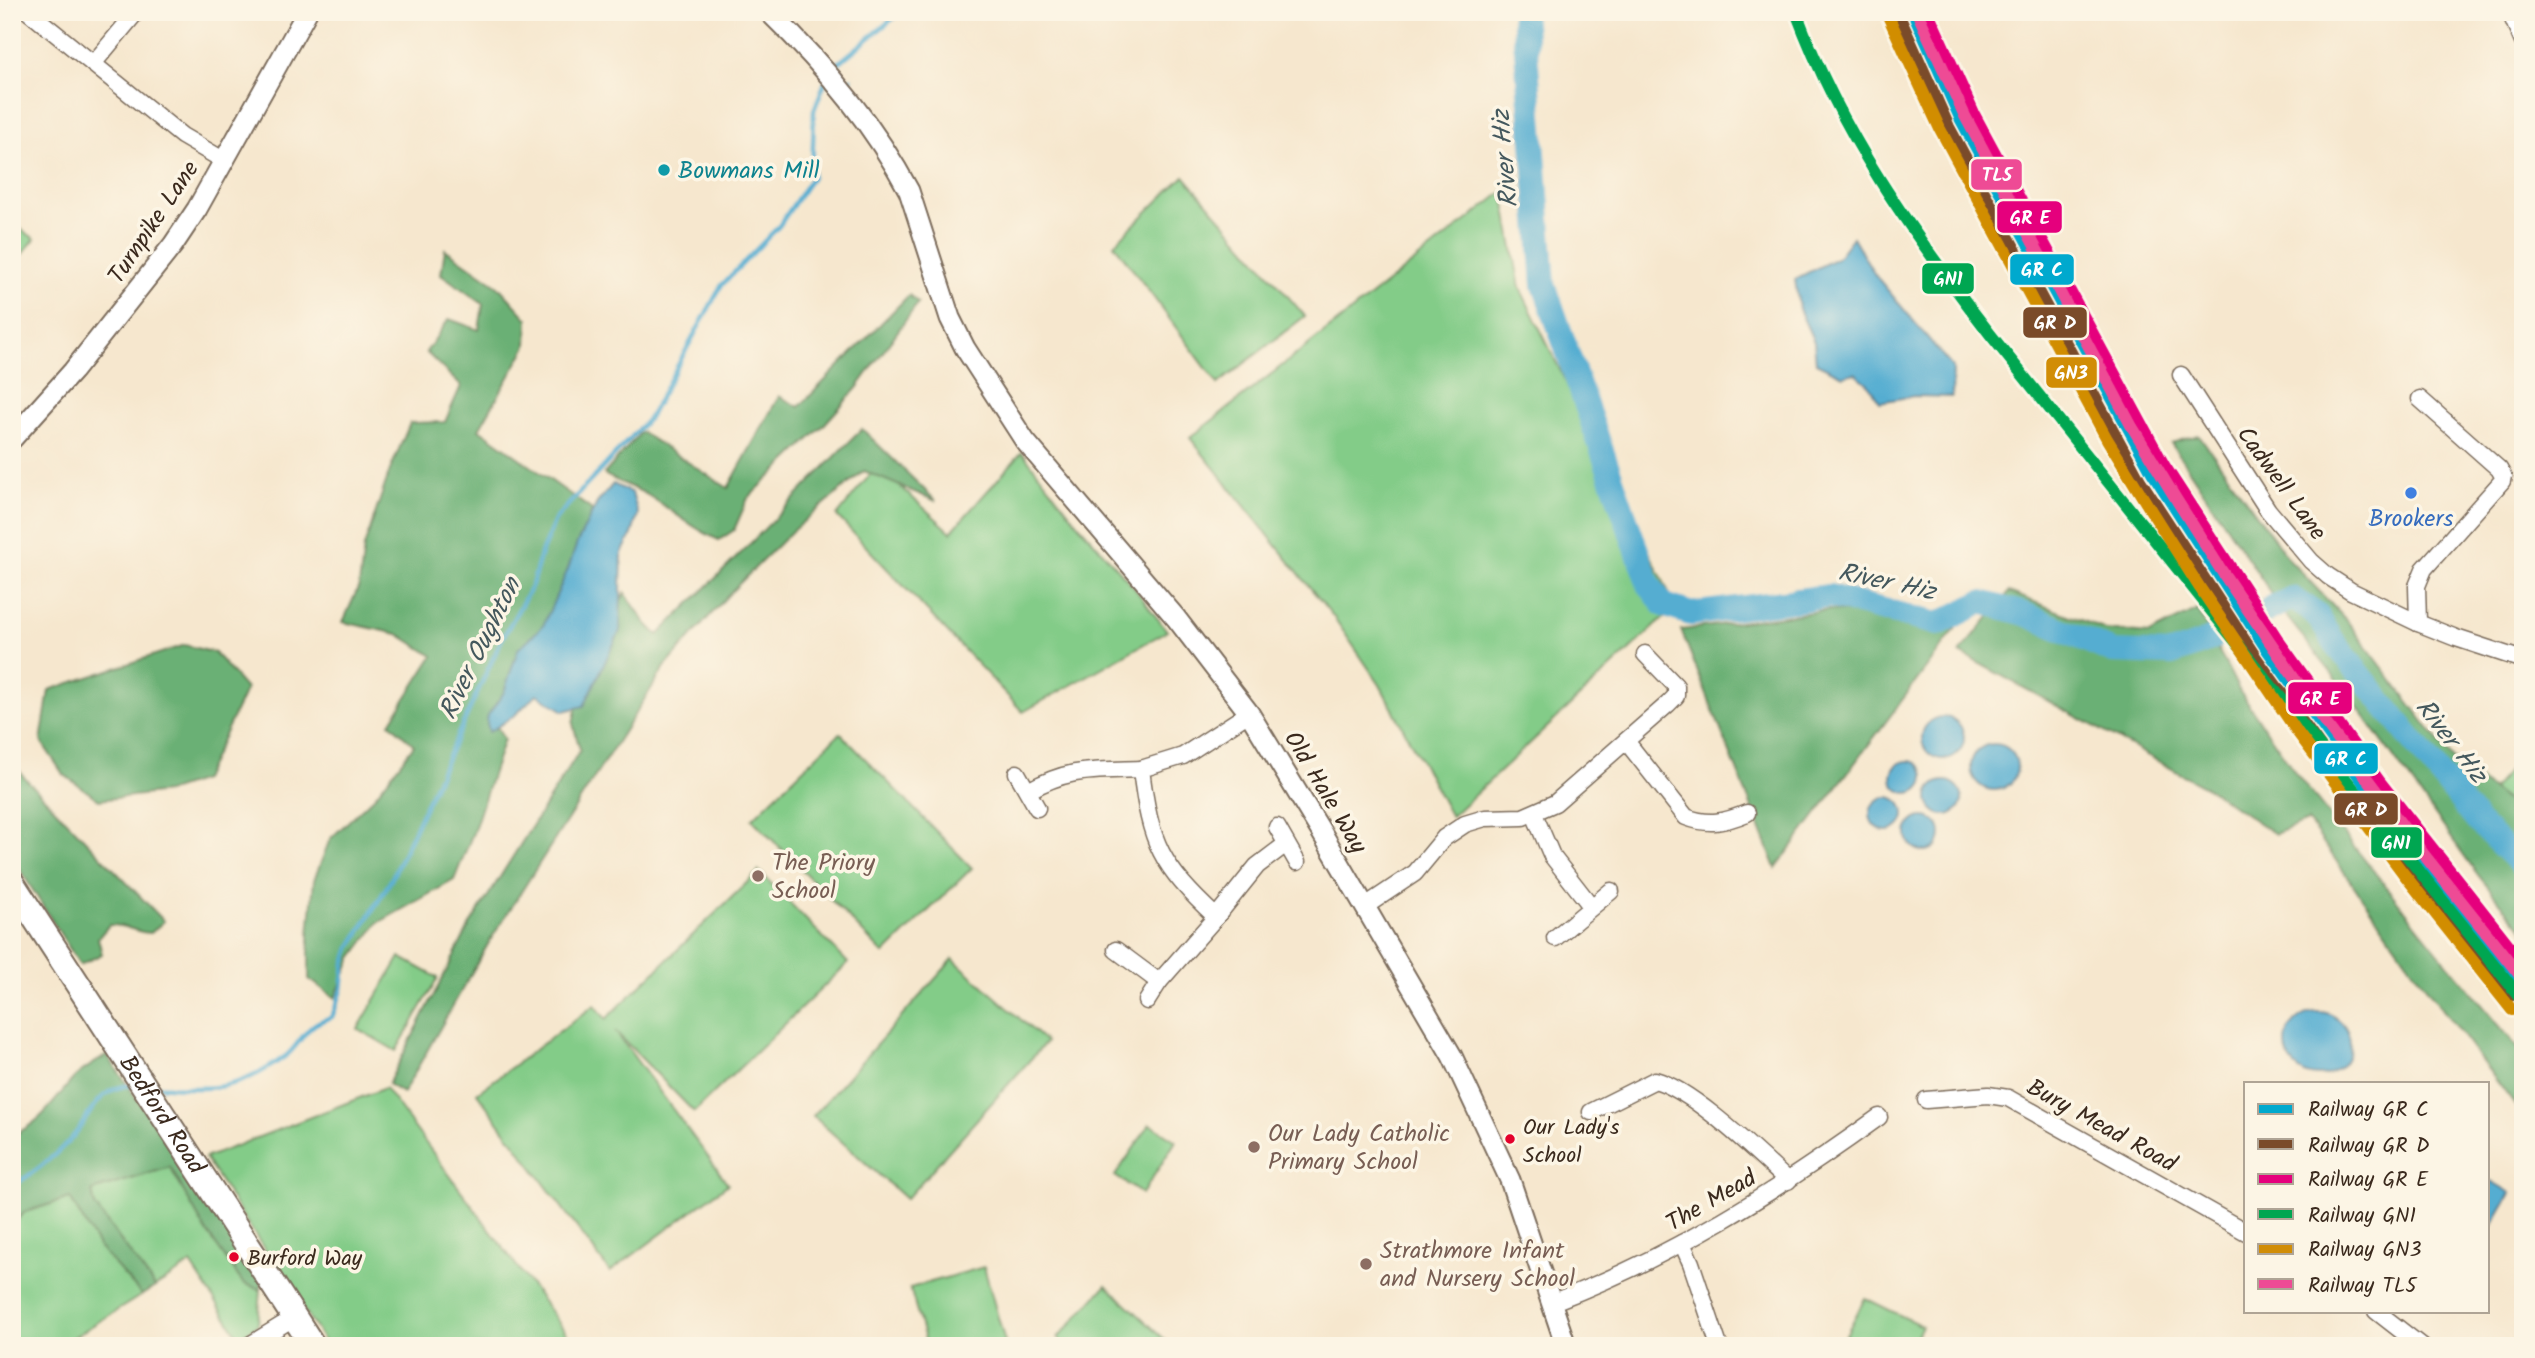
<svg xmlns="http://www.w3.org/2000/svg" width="2535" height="1358" font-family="Kalam,sans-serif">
  <rect width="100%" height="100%" fill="#fcf5e5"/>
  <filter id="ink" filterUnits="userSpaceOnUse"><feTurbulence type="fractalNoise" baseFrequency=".0143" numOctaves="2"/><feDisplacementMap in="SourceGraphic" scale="14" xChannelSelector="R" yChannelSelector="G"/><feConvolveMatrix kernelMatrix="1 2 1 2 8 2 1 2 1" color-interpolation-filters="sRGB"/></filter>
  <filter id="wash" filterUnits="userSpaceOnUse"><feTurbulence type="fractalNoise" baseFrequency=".00686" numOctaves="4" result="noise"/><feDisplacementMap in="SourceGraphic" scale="28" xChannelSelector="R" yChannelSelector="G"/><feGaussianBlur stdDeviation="1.57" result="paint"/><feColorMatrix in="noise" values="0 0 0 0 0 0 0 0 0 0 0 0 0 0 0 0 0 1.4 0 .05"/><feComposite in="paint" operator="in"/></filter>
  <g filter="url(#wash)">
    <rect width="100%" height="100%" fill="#f6e7ce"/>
    <!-- green -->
    <g fill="#83cc88" stroke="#5f7b53" stroke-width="2">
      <path d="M1184,176L1305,316L1218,384L1114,244Z"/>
      <path d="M1503,192L1520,288L1674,603L1666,616L1451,817L1380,685L1333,616L1190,438Z"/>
      <path d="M12,223L35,239L12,266Z"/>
      <path d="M1022,452L1079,525L1132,585L1167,631L1023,712L837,516L877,466L951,532Z"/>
      <path d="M840,733L972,868L884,954L752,819Z"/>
      <path d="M2523,754V813L2491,790Z"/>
      <path d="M759,871L848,963L694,1112L615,1031L728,1184L610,1272L477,1093L595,1005L606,1019Z"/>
      <path d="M400,957L438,978L396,1051L358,1029Z"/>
      <path d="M953,959L1046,1042L906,1199L813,1116Z"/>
      <path d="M385,1088L576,1346H327L205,1158Z"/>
      <path d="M1150,1124L1176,1141L1142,1194L1115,1176Z"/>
      <path d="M170,1167L205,1229L243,1283L261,1290L258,1324L239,1337L191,1264L155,1287L95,1206L92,1191Z"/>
      <path d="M70,1198L98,1246L142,1295L59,1346H12V1224L25,1212Z"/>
      <path d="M984,1267L1006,1346H927L910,1288Z"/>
      <path d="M1106,1285L1172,1346H1066L1058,1338Z"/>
      <path d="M1865,1298L1922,1326L1911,1346H1840Z"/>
    </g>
    <!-- forest -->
    <g fill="#6ab074" stroke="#526d49" stroke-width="2">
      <path d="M445,249L498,286L528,319L527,346L479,429L592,510L562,609L494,721L504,739L473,833L454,880L378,923L352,958L335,998L309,979V934L314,880L330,839L375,796L414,745L390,723L433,656L398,634L343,622L359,586L364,547L390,470L410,423L445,422L461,386L426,352L449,319L479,330L483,304L441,274Z"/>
      <path d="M909,295L918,303L857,388L822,427L748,498L734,530L719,540C693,529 672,510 649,496C635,487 618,483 604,474L641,432L728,488L779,396L799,407Z"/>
      <path d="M862,429L936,501L864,471L791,532L728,595L665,667L491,939L403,1093L388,1084L471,923L580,750L573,724L585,667L625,593L646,623L658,635L739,555Z"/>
      <path d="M2199,435L2288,558L2347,621L2454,761L2523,813V930L2478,875L2349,695L2287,617L2171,443Z"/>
      <path d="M2009,592L2106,630L2149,634L2198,610L2240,692L2297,775L2439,953L2523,1054V1116L2422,982L2308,821L2275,834L2209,789L1960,653Z"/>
      <path d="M1829,610L1960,623L1776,868L1681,630Z"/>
      <path d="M185,645L215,653L246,689L203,780L167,792L99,800L63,774L41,741L49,690Z"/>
      <path d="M12,761L24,777L164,921L151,933C135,933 126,924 109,925L98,938L102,954L80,965L12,857Z"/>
      <path d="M107,1055L262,1282L261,1290L243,1283L205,1229L170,1167L92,1191L95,1206L155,1287L142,1295L98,1246L70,1198L25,1212L12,1224V1135C42,1123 54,1100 74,1078C83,1069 97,1062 107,1055Z"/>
    </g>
    <!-- water -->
    <g fill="#54add1" stroke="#486c78" stroke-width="2">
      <path d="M1853,237L1875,275L1953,368L1952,397L1914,396L1880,402L1867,383L1855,373L1843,376L1816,363L1814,342L1799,309L1795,279L1837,258Z"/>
      <path d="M613,484L632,493L638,514L632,534L622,553L620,631L584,706L564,711L537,694L515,715L489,732L486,718L504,692L518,649L543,626L568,569L577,543L597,503Z"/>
      <circle cx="1943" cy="738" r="21"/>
      <circle cx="1994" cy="767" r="23"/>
      <circle cx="1908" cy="777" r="16"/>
      <circle cx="1945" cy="798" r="17"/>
      <circle cx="1887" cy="814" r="17"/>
      <circle cx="1924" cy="834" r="17"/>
      <circle cx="2318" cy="1044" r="32"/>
      <path d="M2488,1179L2511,1193L2488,1233Z"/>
    </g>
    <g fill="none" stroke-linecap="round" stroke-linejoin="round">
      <!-- stream -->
      <g stroke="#54add1" stroke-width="4.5">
        <path d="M830,70L901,12"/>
        <path d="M843,86L851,79"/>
        <path d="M154,1086C212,1090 238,1092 287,1055C298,1046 305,1029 317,1023C322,1020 327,1019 332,1017L342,990L345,963L350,948L391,880L501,641L532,585L541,553L556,518L649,418L721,286L779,226L812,177L814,110L825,82"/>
        <path d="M12,1186C33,1174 51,1159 68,1142C91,1119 95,1086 134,1085"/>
      </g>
      <!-- river -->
      <path stroke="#54add1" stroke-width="24" d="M1523,12L1544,285L1649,585L1664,605L1691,614L1830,596L1938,624L1982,602L2025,614L2113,652L2172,654L2202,643L2292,598L2316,613L2334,642L2477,821L2523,867"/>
    </g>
  </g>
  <g filter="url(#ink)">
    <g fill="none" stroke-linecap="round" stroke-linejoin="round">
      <!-- minor casing -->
      <g stroke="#7c6c5c" stroke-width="19">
        <g id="minor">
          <path d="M29,12L182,136L223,160"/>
          <path d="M2510,12L2523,42"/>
          <path d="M93,64L133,16"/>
          <path d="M2181,375L2268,510L2311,561L2328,576L2351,591L2418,623L2456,638L2523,660"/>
          <path d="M2418,623L2417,586L2424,569L2502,481L2503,476L2499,469L2420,399"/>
          <path d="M1249,713L1183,756L1141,769C1150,844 1161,866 1216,917L1257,866L1286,844"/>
          <path d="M1626,741L1686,817C1709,826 1725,822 1747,813"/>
          <path d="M1017,773L1037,808"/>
          <path d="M1028,791C1070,767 1095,771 1141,769"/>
          <path d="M1534,814L1552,856L1591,906"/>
          <path d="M1277,827L1297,862"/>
          <path d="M1364,907L1415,873L1444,838L1465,824L1485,818L1523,817L1555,803L1668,704L1676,696V686L1645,654"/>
          <path d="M1555,938L1611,891"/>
          <path d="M1116,950L1159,982"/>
          <path d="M1147,1001L1159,982L1216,917"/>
          <path d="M1926,1100L1988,1095L2008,1098L2246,1232"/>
          <path d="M1591,1112L1655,1080C1693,1090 1757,1153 1788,1181"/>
          <path d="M1682,1243L1691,1263L1719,1346"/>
          <path d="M1553,1302C1672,1257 1777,1191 1879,1117"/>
          <path d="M2376,1311L2421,1346"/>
          <path d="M248,1346L295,1317"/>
        </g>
      </g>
      <!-- tertiary casing -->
      <g stroke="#7c6c5c" stroke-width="23">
        <g id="tertiary">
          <path d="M769,12C824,65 873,123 909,191L950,318L965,348L1025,441L1176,618L1249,713L1319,828L1452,1056L1510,1180L1566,1346"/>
          <path d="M12,439L73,371L173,245L197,209L307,12"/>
        </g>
      </g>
      <!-- primary casing -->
      <g stroke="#7c6c5c" stroke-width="28">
        <g id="primary">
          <path id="s1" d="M12,883L313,1346"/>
        </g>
      </g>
      <!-- minor -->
      <use href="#minor" stroke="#fff" stroke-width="16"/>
      <!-- tertiary -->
      <use href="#tertiary" stroke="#fff" stroke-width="19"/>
      <!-- primary -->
      <use href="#primary" stroke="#fff" stroke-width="24"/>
      <!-- rail-1 casing -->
      <g stroke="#fcf5e5" stroke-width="18">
        <path id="rail-1" d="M1913,12L1961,120L2152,472L2268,651L2369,790L2523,986"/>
      </g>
      <!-- rail-2 casing -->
      <g stroke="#fcf5e5" stroke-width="18">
        <path id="rail-2" d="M1900,18L1949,127L2140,480L2257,659L2358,799L2512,995"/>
      </g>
      <!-- rail-3 casing -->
      <g stroke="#fcf5e5" stroke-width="18">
        <path id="rail-3" d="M1928,12L1974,114L2164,465L2280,643L2380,782L2523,963"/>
      </g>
      <!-- rail-4 casing -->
      <g stroke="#fcf5e5" stroke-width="18">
        <path id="rail-4" d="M1796,12C1843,137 1909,229 1990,334L2523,1001"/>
      </g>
      <!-- rail-5 casing -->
      <g stroke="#fcf5e5" stroke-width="18">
        <path id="rail-5" d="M1889,18L1940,129L2107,439L2153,514L2200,588L2298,733L2403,873L2512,1010"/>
      </g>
      <!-- rail-6 casing -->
      <g stroke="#fcf5e5" stroke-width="18">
        <path id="rail-6" d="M1917,12L1965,116L2131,425L2176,499L2223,573L2321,717L2425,856L2523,979"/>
      </g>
      <!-- rail-1 -->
      <use href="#rail-1" stroke="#00a9ce" stroke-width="12"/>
      <!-- rail-2 -->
      <use href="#rail-2" stroke="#7a4b2a" stroke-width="12"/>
      <!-- rail-3 -->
      <use href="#rail-3" stroke="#e5007d" stroke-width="12"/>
      <!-- rail-4 -->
      <use href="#rail-4" stroke="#00a651" stroke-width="12"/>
      <!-- rail-5 -->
      <use href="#rail-5" stroke="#d18d06" stroke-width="12"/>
      <!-- rail-6 -->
      <use href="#rail-6" stroke="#ee4b95" stroke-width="12"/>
    </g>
  </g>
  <!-- markers -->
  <circle fill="#0f9aa8" stroke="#fcf5e5" stroke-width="2.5" cx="664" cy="170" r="7"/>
  <circle fill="#3f7fe0" stroke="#fcf5e5" stroke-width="2.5" cx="2411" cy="493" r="7"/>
  <g fill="#8d6e63" stroke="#fcf5e5" stroke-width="2.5">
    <circle cx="758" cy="876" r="7"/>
    <circle cx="1254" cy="1147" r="7"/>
    <circle cx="1366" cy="1264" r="7"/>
  </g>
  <g fill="#e4002b" stroke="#fcf5e5" stroke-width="2.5">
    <circle cx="1510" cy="1139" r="6"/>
    <circle cx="234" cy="1257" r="6"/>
  </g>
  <g text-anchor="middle" stroke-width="7" stroke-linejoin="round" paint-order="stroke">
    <!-- bus labels -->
    <g font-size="22" fill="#3b2a1e" stroke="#fcf5e5" text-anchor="start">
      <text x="1523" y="1134">Our Lady's<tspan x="1523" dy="28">School</tspan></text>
      <text x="247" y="1265">Burford Way</text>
    </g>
    <!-- culture labels -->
    <g font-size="24" fill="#0d838f" stroke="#fcf5e5" text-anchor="start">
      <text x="678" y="178">Bowmans Mill</text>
    </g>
    <!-- street labels -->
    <g font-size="24" fill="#3b2a1e" stroke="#fcf5e5">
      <text transform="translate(153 222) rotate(-56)" y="8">Turnpike Lane</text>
      <text transform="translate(2282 483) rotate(54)" y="8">Cadwell Lane</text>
      <text transform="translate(1326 792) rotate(59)" y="8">Old Hale Way</text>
      <text dy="8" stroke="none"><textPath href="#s1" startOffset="276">Bedford Road</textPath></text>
      <text transform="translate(2102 1125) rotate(29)" y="8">Bury Mead Road</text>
      <text transform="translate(1711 1200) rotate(-30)" y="8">The Mead</text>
    </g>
    <!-- shop labels -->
    <g font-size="24" fill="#366cbe" stroke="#fcf5e5">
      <text x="2411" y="526">Brookers</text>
    </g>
    <!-- education labels -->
    <g font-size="24" fill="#785e54" stroke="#fcf5e5" text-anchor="start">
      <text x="772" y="870">The Priory<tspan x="772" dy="28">School</tspan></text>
      <text x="1268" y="1141">Our Lady Catholic<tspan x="1268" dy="28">Primary School</tspan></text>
      <text x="1380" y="1258">Strathmore Infant<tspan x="1380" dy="28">and Nursery School</tspan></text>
    </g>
    <!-- water labels -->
    <g font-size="26" font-style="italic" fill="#44585d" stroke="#fcf5e5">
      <text transform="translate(1504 159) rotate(-95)" y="9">River Hiz</text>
      <text transform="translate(1887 581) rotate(12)" y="9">River Hiz</text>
      <text transform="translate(479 648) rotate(-64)" y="9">River Oughton</text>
      <text transform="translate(2452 740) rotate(52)" y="9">River Hiz</text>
    </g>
  </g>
  <g stroke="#fcf5e5" stroke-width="2.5">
    <rect x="1970" y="158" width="53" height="33" rx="7" fill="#ee4b95"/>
    <rect x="1996" y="200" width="67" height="34" rx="7" fill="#e5007d"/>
    <rect x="2009" y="253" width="66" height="33" rx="7" fill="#00a9ce"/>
    <rect x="1921" y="262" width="54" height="33" rx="7" fill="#00a651"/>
    <rect x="2022" y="306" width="66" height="33" rx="7" fill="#7a4b2a"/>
    <rect x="2045" y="356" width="53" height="33" rx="7" fill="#d18d06"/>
    <rect x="2287" y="681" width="66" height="34" rx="7" fill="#e5007d"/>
    <rect x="2313" y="742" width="66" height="33" rx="7" fill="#00a9ce"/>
    <rect x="2333" y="792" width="66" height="34" rx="7" fill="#7a4b2a"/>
    <rect x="2370" y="826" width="53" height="33" rx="7" fill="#00a651"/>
  </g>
  <g font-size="19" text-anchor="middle" font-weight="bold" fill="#fff">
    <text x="1997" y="181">TL5</text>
    <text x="2030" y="224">GR E</text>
    <text x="2042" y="276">GR C</text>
    <text x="1948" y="285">GN1</text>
    <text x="2055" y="329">GR D</text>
    <text x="2071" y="379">GN3</text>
    <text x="2320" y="705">GR E</text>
    <text x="2346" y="765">GR C</text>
    <text x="2366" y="816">GR D</text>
    <text x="2396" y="849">GN1</text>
  </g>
  <!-- margin -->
  <rect width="2535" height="1358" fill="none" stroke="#fcf5e5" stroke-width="42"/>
  <!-- legend -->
  <rect x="2244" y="1082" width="245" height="231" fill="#fcf5e5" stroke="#afa495" stroke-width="2"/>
  <rect x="2258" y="1104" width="35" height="10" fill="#00a9ce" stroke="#afa495" stroke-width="2"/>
  <text x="2308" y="1116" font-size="21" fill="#3b2a1e">Railway GR C</text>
  <rect x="2258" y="1139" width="35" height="10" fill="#7a4b2a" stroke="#afa495" stroke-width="2"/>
  <text x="2308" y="1152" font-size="21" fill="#3b2a1e">Railway GR D</text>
  <rect x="2258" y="1174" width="35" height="10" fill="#e5007d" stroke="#afa495" stroke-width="2"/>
  <text x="2308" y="1186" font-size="21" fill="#3b2a1e">Railway GR E</text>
  <rect x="2258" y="1209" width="35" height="10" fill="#00a651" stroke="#afa495" stroke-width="2"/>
  <text x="2308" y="1222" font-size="21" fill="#3b2a1e">Railway GN1</text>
  <rect x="2258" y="1244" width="35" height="10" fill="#d18d06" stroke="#afa495" stroke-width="2"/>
  <text x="2308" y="1256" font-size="21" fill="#3b2a1e">Railway GN3</text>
  <rect x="2258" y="1279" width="35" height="10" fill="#ee4b95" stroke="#afa495" stroke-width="2"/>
  <text x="2308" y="1292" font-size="21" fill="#3b2a1e">Railway TL5</text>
</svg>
